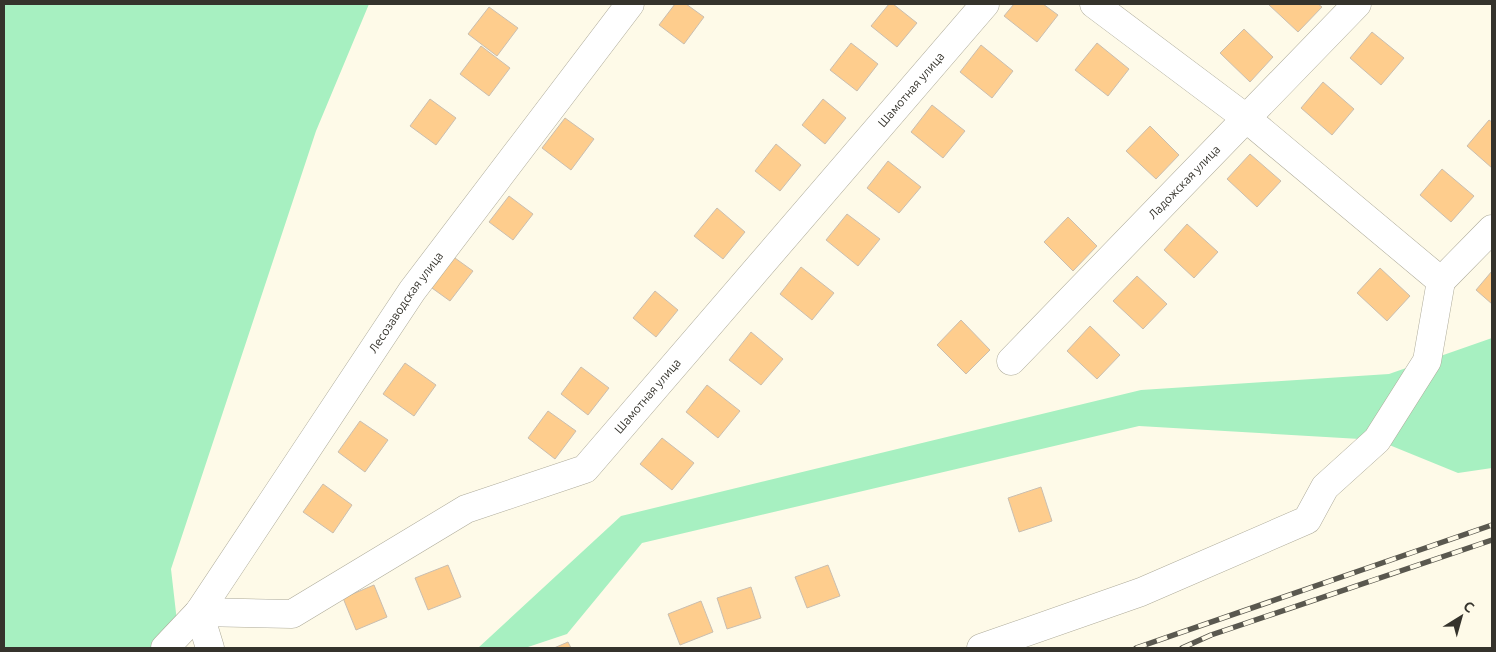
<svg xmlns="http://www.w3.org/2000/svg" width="1496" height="652" font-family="Ubuntu,sans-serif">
  <rect width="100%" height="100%" fill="#fefae8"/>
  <!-- green -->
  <g fill="#a7f0c1">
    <path d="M4,4H369L316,131L171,569L180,648H4Z"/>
    <path d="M1492,338V468L1458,473L1377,440L1139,426L642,543L567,634L525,648H478L621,516L1141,390L1389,374Z"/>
  </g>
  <!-- building -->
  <g fill="#fecd8d" stroke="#cabeaf">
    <path d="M675,4H686L704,17L684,44L659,25Z"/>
    <path d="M889,4H893L917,23L897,47L871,26Z"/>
    <path d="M1014,4H1043L1058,15L1037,42L1004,16Z"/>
    <path d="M1268,4H1318L1322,7L1298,32Z"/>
    <path d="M489,7L518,28L497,56L468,34Z"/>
    <path d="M1244,29L1273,57L1250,82L1220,53Z"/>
    <path d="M1372,32L1404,58L1381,85L1350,58Z"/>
    <path d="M851,43L878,64L857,91L830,70Z"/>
    <path d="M1097,43L1129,69L1108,96L1075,70Z"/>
    <path d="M981,45L1013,71L992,98L960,72Z"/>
    <path d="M481,46L510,68L489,96L460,74Z"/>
    <path d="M1323,82L1354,109L1332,135L1301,108Z"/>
    <path d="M430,99L456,118L436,145L410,126Z"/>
    <path d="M823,99L846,118L825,144L802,125Z"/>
    <path d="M932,105L965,131L943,158L911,132Z"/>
    <path d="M565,118L594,139L571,170L542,148Z"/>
    <path d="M1489,120L1492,122V168L1467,146Z"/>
    <path d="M1150,126L1179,155L1156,179L1126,151Z"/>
    <path d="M776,144L801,165L780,191L755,171Z"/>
    <path d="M1250,154L1281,181L1257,207L1227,179Z"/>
    <path d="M888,161L921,187L899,213L867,188Z"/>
    <path d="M1442,169L1474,196L1451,222L1420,195Z"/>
    <path d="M509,196L533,214L513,240L489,222Z"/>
    <path d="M717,208L745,232L723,259L694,236Z"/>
    <path d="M847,214L880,239L858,266L826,240Z"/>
    <path d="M1068,217L1097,246L1073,271L1044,242Z"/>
    <path d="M1187,224L1218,252L1194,278L1164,250Z"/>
    <path d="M448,253L473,271L450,301L425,283Z"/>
    <path d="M801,267L834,293L812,320L780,294Z"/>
    <path d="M1380,268L1410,296L1387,321L1357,293Z"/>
    <path d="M1492,271V304L1476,290Z"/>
    <path d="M1137,276L1167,304L1143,329L1113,301Z"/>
    <path d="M655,291L678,310L656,337L633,318Z"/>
    <path d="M961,320L990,350L966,374L937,345Z"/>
    <path d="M1090,326L1120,355L1097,379L1067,351Z"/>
    <path d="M751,332L783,359L761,385L729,360Z"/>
    <path d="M405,363L436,385L414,416L383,394Z"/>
    <path d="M581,367L609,388L588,415L561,394Z"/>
    <path d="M707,385L740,411L718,438L686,412Z"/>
    <path d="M548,411L576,431L555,459L528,438Z"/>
    <path d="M360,421L388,440L365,472L338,452Z"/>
    <path d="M662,438L694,463L672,490L640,464Z"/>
    <path d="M323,484L352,505L333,533L303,512Z"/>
    <path d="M1041,487L1052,521L1019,532L1008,498Z"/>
    <path d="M448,565L461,597L428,610L415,578Z"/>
    <path d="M828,565L840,596L807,608L795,577Z"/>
    <path d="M374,585L387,617L356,630L343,598Z"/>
    <path d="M751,587L761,618L727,629L717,598Z"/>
    <path d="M701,601L713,632L680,645L668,614Z"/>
    <path d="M568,642L571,648H554Z"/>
  </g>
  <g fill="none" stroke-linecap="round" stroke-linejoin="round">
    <!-- minor casing -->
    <g stroke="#adaa99" stroke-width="29">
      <g id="minor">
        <path d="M1094,4L1246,118L1441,281"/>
        <path d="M1441,281L1492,229"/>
        <path id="s1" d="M1011,361L1357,4"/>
        <path id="s2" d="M199,612L292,614L466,509L585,469L985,4"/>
        <path d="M199,612L210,648"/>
        <path id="s3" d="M165,648L199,612L412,291L630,4"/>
        <path d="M981,648L1141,592L1307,520L1325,487L1377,440L1427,361L1441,281"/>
      </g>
    </g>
    <!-- minor -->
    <use href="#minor" stroke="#fff" stroke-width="28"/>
    <!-- rail casing -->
    <g stroke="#5a584f" stroke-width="5.5">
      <g id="rail">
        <path d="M1136,648L1492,525"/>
        <path d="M1182,648L1211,635L1492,540"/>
      </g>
    </g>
    <!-- rail -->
    <use href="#rail" stroke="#fefae8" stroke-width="4" stroke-dasharray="11" stroke-linecap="butt"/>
  </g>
  <g text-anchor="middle" stroke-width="4" stroke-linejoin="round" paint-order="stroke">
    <!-- street labels -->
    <g font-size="12" fill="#35332c" stroke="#fefae8">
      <text dy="4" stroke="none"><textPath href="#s2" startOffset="922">Шамотная улица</textPath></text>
      <text dy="4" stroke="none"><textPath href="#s1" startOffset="249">Ладожская улица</textPath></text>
      <text dy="4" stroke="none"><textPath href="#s3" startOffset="422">Лесозаводская улица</textPath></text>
      <text dy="4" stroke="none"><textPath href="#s2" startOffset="518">Шамотная улица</textPath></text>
    </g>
  </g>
  <!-- border -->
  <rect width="1496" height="652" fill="none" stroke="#35332c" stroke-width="10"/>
  <!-- north arrow -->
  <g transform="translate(1461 617) rotate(37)" stroke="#fefae8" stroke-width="4" paint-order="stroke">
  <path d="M0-4L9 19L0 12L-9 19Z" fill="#35332c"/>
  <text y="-8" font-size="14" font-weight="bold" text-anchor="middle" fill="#35332c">С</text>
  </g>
</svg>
